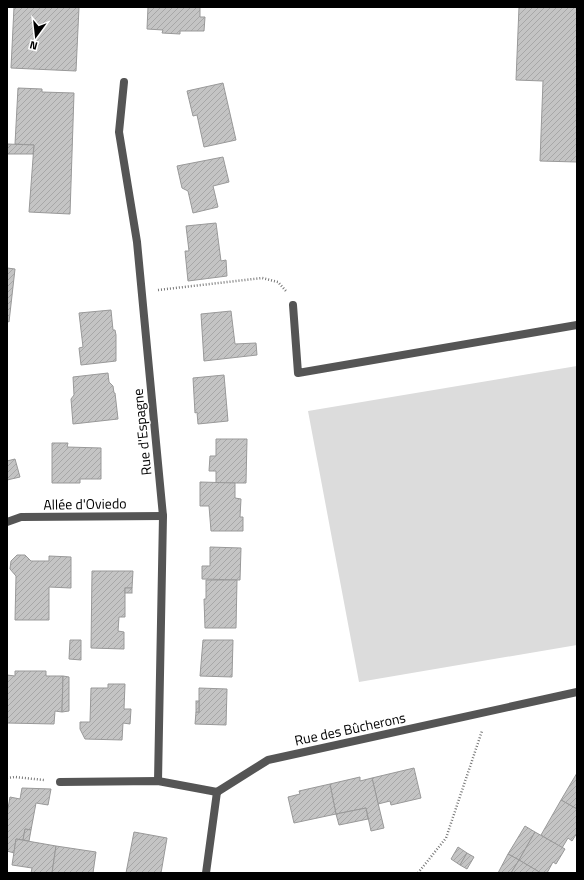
<svg xmlns="http://www.w3.org/2000/svg" width="584" height="880" font-family="'Titillium Web',sans-serif">
  <defs>
    <pattern id="building-hatch" width="6" height="6" patternUnits="userSpaceOnUse"><rect width="6" height="6" fill="#c4c4c4"/><path d="M-1 1l2-2M0 6l6-6M5 7l2-2" fill="none" stroke="#a7a7a7"/></pattern>
  </defs>
  <rect width="100%" height="100%" fill="#fff"/>
  <!-- garden -->
  <path fill="#dcdcdc" d="M577,366V645L359,682L308,411Z"/>
  <!-- building -->
  <g fill="url(#building-hatch)" stroke="#999">
    <path d="M14,7H79L76,71L11,68Z"/>
    <path d="M148,7H200V17H205L204,31H180V34L162,33L163,30L147,29Z"/>
    <path d="M519,7H577V162L540,161L543,81L516,80Z"/>
    <path d="M223,83L236,140L204,147L197,115L193,116L187,91Z"/>
    <path d="M18,88L42,89V92L74,93L70,214L29,212L34,145L15,144Z"/>
    <path d="M7,144L34,145L33,154H7Z"/>
    <path d="M223,157L229,182L213,186L218,207L193,213L188,191L182,188L177,166Z"/>
    <path d="M216,223L221,261L226,260L227,276L188,281L185,251H189L186,226Z"/>
    <path d="M7,268L15,269L9,322L7,321Z"/>
    <path d="M111,310L113,330H115L116,335V361L81,365L79,348L83,347L79,313Z"/>
    <path d="M231,311L235,344L256,343L257,355L204,361L201,314Z"/>
    <path d="M108,373L109,382L113,386L114,393H115L118,419L73,424L71,399L74,395L73,377Z"/>
    <path d="M224,375L228,421L198,424L197,412L195,413L193,378Z"/>
    <path d="M216,439H247L246,483H216V471H209L210,456H216Z"/>
    <path d="M52,443H68L67,447L101,448V479H80V483H52Z"/>
    <path d="M15,459L20,477L7,480V461Z"/>
    <path d="M200,482L235,483V498L241,499L240,517H243V531H211L209,506H200Z"/>
    <path d="M210,547L241,548L240,580L202,579V566H210Z"/>
    <path d="M17,555H25L31,561H49V556L71,557V588L49,587V620H15L16,576L10,569L11,561Z"/>
    <path d="M92,571H133L132,588H125V617H119L118,631L124,632V649L91,648Z"/>
    <path d="M206,580H237L236,628H205L204,599H206Z"/>
    <rect x="125" y="588" width="7" height="5"/>
    <path d="M70,640H81V660L69,659Z"/>
    <path d="M203,640H233L232,677L200,676Z"/>
    <path d="M15,671H46V676H63L62,712L55,711L54,724L7,723V675L15,676Z"/>
    <path d="M63,676L69,677V711L62,712Z"/>
    <path d="M108,684H125L124,709H131L130,724L123,723L122,740L85,739L80,729V722H90L91,688H108Z"/>
    <path d="M199,688L227,689L226,725L195,724L196,712H199Z"/>
    <rect x="196" y="701" width="3" height="11"/>
    <path d="M414,768L421,798L391,805L390,801L378,804L372,778Z"/>
    <path d="M577,773V809L561,800Z"/>
    <path d="M360,777V781L372,778L384,828L371,831L366,808L336,814L330,784Z"/>
    <path d="M330,784L336,814L294,823L288,797L300,794L299,791Z"/>
    <path d="M22,788L51,789L48,805L36,803L31,830L25,829L23,840L16,839L14,853L7,851V814L10,797L20,799Z"/>
    <path d="M561,800L577,809V833L572,841L568,838L562,848L541,835Z"/>
    <path d="M366,808L368,819L339,825L336,814Z"/>
    <path d="M525,826L535,832L519,860L508,854Z"/>
    <path d="M25,829L31,830L29,841L23,840Z"/>
    <path d="M134,832L167,838L161,873H126Z"/>
    <path d="M535,832L565,849L556,864L553,862L547,873H541L519,860Z"/>
    <path d="M16,839L56,846L52,873H31L32,868L12,865Z"/>
    <path d="M56,846L96,852L93,873H52Z"/>
    <path d="M458,847L467,853L460,865L451,859Z"/>
    <path d="M467,853L474,857L467,869L460,865Z"/>
    <path d="M508,854L519,860L511,873H498Z"/>
    <path d="M519,860L541,873H511Z"/>
  </g>
  <g fill="none" stroke-linecap="round" stroke-linejoin="round">
    <!-- path -->
    <g stroke="#777" stroke-width="2.5" stroke-dasharray="1 2" stroke-linecap="butt">
      <path d="M158,290L262,278L278,282L286,291"/>
      <path d="M7,778L15,777L44,780"/>
      <path d="M418,873L446,838L482,731"/>
    </g>
    <!-- service -->
    <path stroke="#555" stroke-width="8" d="M293,305L298,373L577,325"/>
    <!-- minor -->
    <g stroke="#555" stroke-width="8">
      <path d="M124,82L119,132L137,242L163,516L158,781"/>
      <path d="M7,522L21,517L163,516"/>
      <path d="M60,782L158,781L217,792"/>
      <path d="M217,792L268,760L577,692"/>
      <path d="M206,873L217,792"/>
    </g>
  </g>
  <g text-anchor="middle" stroke-width="3" stroke-linejoin="round" paint-order="stroke">
    <!-- street labels -->
    <g font-size="14" fill="#000" stroke="#fff">
      <text transform="translate(142 432) rotate(-96)" y="5">Rue d'Espagne</text>
      <text transform="translate(85 504) rotate(-1)" y="5">Allée d'Oviedo</text>
      <text transform="translate(350 729) rotate(-12)" y="5">Rue des Bûcherons</text>
    </g>
  </g>
  <!-- border -->
  <rect width="584" height="880" fill="none" stroke="#000000" stroke-width="16"/>
  <!-- north arrow -->
  <g transform="translate(36 36) rotate(195)" stroke="#ffffff" stroke-width="3" paint-order="stroke">
  <path d="M0-3L7 15L0 10L-7 15Z" fill="#000000"/>
  <text y="-6" font-size="11" font-weight="bold" text-anchor="middle" fill="#000000">N</text>
  </g>
</svg>
